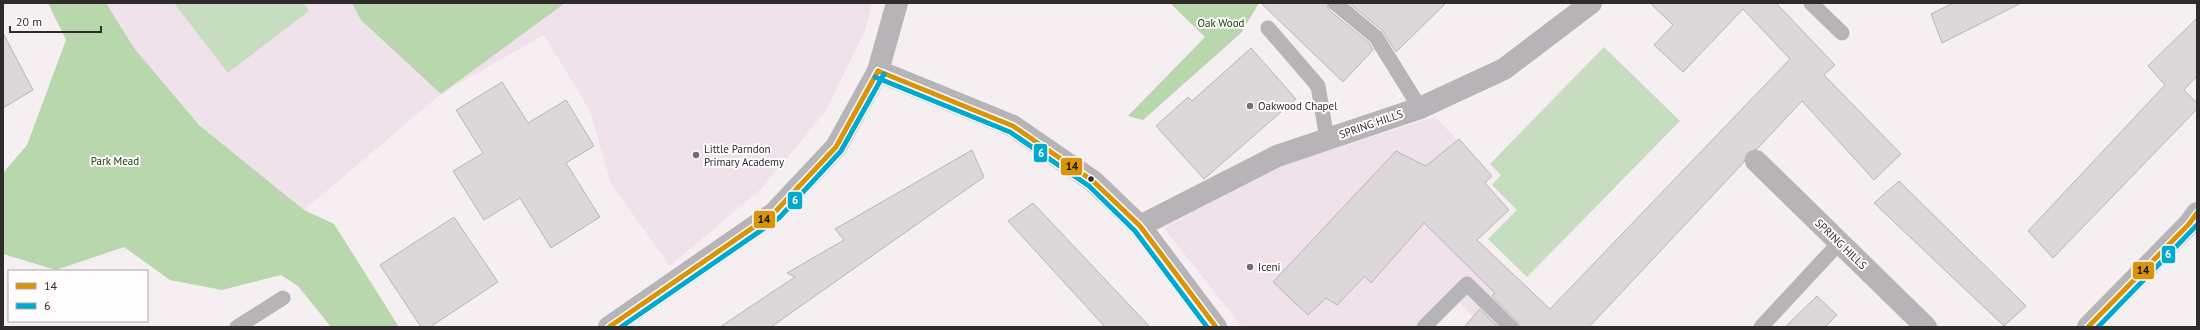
<svg xmlns="http://www.w3.org/2000/svg" width="2200" height="330" font-family="'PT Sans',sans-serif">
  <rect width="100%" height="100%" fill="#f5eff2"/>
  <!-- built -->
  <g fill="#efe2ea">
    <path d="M106,3H872L865,31L825,112L761,189L670,266L611,184L590,111L544,35L441,94L304,210L199,125L134,48Z"/>
    <path d="M1435,117L1492,176L1485,183L1509,210L1477,240L1536,296L1504,327H1484L1455,298L1424,327H1242L1164,228L1275,167Z"/>
  </g>
  <!-- green -->
  <g fill="#c7ddbf">
    <path d="M174,3H303L309,11L228,73Z"/>
    <path d="M1604,47L1680,121L1527,277L1488,239L1517,210L1492,185L1501,175L1490,164Z"/>
  </g>
  <!-- forest -->
  <g fill="#b8d7ad">
    <path d="M48,3H106L134,48L199,125L304,210L334,224L399,327H331L298,286L281,275L222,290L170,280L124,247L56,270L3,254V173L27,145L66,40Z"/>
    <path d="M352,3H565L441,94L361,20Z"/>
    <path d="M1170,3H1259L1241,33L1143,120L1128,116L1205,37Z"/>
  </g>
  <!-- building -->
  <g fill="#dcd7d9" stroke="#bab5b8">
    <path d="M1261,3H1326L1329,10L1369,43L1373,50L1343,82Z"/>
    <path d="M1349,3H1446L1396,52L1382,30Z"/>
    <path d="M1650,3H1776L1835,65L1824,75L1901,154L1874,180L1802,101L1757,149L1747,153L1744,162L1589,327H1520L1517,321L1492,296L1495,293L1424,223L1371,283L1365,276L1337,305L1326,298L1308,315L1273,282L1396,151L1426,166L1459,139L1492,176L1485,183L1509,210L1477,240L1550,309L1790,59L1743,9L1683,72L1654,45L1673,25Z"/>
    <path d="M1953,3H2021L1942,43L1931,14Z"/>
    <path d="M2197,18V76L2184,90L2197,103V109L2053,258L2028,231L2165,85L2148,66Z"/>
    <path d="M3,33L33,90L3,108Z"/>
    <path d="M1251,48L1296,99L1204,179L1156,126L1188,97L1192,101Z"/>
    <path d="M502,82L528,123L566,100L594,146L566,163L600,217L551,248L520,198L484,220L453,171L483,153L456,110Z"/>
    <path d="M972,150L984,177L771,327H720L795,277L787,273L844,240L835,229Z"/>
    <path d="M1899,181L2026,306L2004,326L1874,203Z"/>
    <path d="M1033,203L1150,327H1105L1008,221Z"/>
    <path d="M454,217L498,282L430,327H421L380,265Z"/>
    <path d="M1817,296L1837,315L1825,327H1785Z"/>
    <path d="M1480,309L1498,327H1464Z"/>
  </g>
  <g fill="none" stroke-linecap="round" stroke-linejoin="round">
    <!-- lane -->
    <g stroke="#b6b4b6" stroke-width="15">
      <path d="M1335,3L1376,37L1420,108"/>
      <path d="M1811,3L1842,33"/>
      <path d="M1268,28L1318,86L1327,139"/>
      <path d="M237,327L283,298"/>
      <path d="M1424,327L1467,284L1511,327"/>
      <path d="M1761,327L1840,242"/>
    </g>
    <!-- street -->
    <g stroke="#b6b4b6" stroke-width="22">
      <path d="M878,71L1013,126L1093,181L1140,226L1216,327"/>
      <path d="M1756,161L1926,327"/>
      <path d="M1140,226L1277,156L1420,108L1504,69L1591,3"/>
      <path d="M609,327L774,213L836,147L878,71L897,3"/>
      <path d="M2088,327L2189,224L2197,213"/>
    </g>
    <!-- bus-1 casing -->
    <g stroke="#fffcfe" stroke-width="8">
      <g id="bus-1">
        <path d="M878,71L1013,126L1093,181L1140,226L1216,327"/>
        <path d="M609,327L774,213L836,147L878,71"/>
        <path d="M2088,327L2189,224L2197,213"/>
      </g>
    </g>
    <!-- bus-2 casing -->
    <g stroke="#fffcfe" stroke-width="8">
      <g id="bus-2">
        <path d="M875,77L1010,132L1089,186L1135,231L1207,327"/>
        <path d="M621,327L779,218L841,151L884,74"/>
        <path d="M2098,327L2197,225"/>
      </g>
    </g>
    <!-- bus-1 -->
    <use href="#bus-1" stroke="#d99407" stroke-width="5"/>
    <!-- bus-2 -->
    <use href="#bus-2" stroke="#00a9ce" stroke-width="5"/>
  </g>
  <!-- markers -->
  <g fill="#747072" stroke="#fffcfe" stroke-width="1.5">
    <circle cx="1250" cy="106" r="4"/>
    <circle cx="696" cy="155" r="4"/>
    <circle cx="1250" cy="267" r="4"/>
  </g>
  <circle fill="#2f2b2d" stroke="#fffcfe" stroke-width="1.5" cx="1091" cy="179" r="3.5"/>
  <g text-anchor="middle" stroke-width="4" stroke-linejoin="round" paint-order="stroke">
    <!-- park labels -->
    <g font-size="11" fill="#123a04" stroke="#fffcfe">
      <text x="1221" y="27">Oak Wood</text>
      <text x="115" y="165">Park Mead</text>
    </g>
    <!-- poi labels -->
    <g font-size="11" fill="#2f2b2d" stroke="#fffcfe" text-anchor="start">
      <text x="1258" y="110">Oakwood Chapel</text>
      <text x="704" y="153">Little Parndon<tspan x="704" dy="13">Primary Academy</tspan></text>
      <text x="1258" y="271">Iceni</text>
    </g>
    <!-- street labels -->
    <g font-size="11" fill="#2f2b2d" stroke="#fffcfe">
      <text transform="translate(1371 124) rotate(-19)" y="4">SPRING HILLS</text>
      <text transform="translate(1841 244) rotate(44)" y="4">SPRING HILLS</text>
    </g>
  </g>
  <g stroke="#fffcfe" stroke-width="1.5">
    <rect x="1033" y="143" width="15" height="20" rx="4" fill="#00a9ce"/>
    <rect x="1060" y="157" width="23" height="19" rx="4" fill="#d99407"/>
    <rect x="787" y="191" width="16" height="19" rx="4" fill="#00a9ce"/>
    <rect x="753" y="210" width="23" height="19" rx="4" fill="#d99407"/>
    <rect x="2161" y="245" width="15" height="19" rx="4" fill="#00a9ce"/>
    <rect x="2132" y="261" width="23" height="19" rx="4" fill="#d99407"/>
  </g>
  <g font-size="11" text-anchor="middle" font-weight="bold" fill="#fff">
    <text x="1041" y="157">6</text>
    <text x="795" y="204">6</text>
    <text x="2168" y="258">6</text>
  </g>
  <g font-size="11" text-anchor="middle" font-weight="bold" fill="#111">
    <text x="1072" y="170">14</text>
    <text x="764" y="223">14</text>
    <text x="2143" y="274">14</text>
  </g>
  <!-- border -->
  <rect width="2200" height="330" fill="none" stroke="#2f2b2d" stroke-width="8"/>
  <!-- legend -->
  <rect x="8" y="270" width="140" height="52" fill="#fffcfe" stroke="#aca8aa"/>
  <rect x="16" y="283" width="20" height="6" fill="#d99407" stroke="#aca8aa"/>
  <text x="44" y="290" font-size="12" fill="#2f2b2d">14</text>
  <rect x="16" y="303" width="20" height="6" fill="#00a9ce" stroke="#aca8aa"/>
  <text x="44" y="310" font-size="12" fill="#2f2b2d">6</text>
  <!-- scale -->
  <path d="M10 26v6h91v-6" fill="none" stroke="#2f2b2d" stroke-width="2"/>
  <text x="16" y="26" font-size="12" fill="#2f2b2d" stroke="#fffcfe" stroke-width="3" paint-order="stroke">20 m</text>
</svg>
